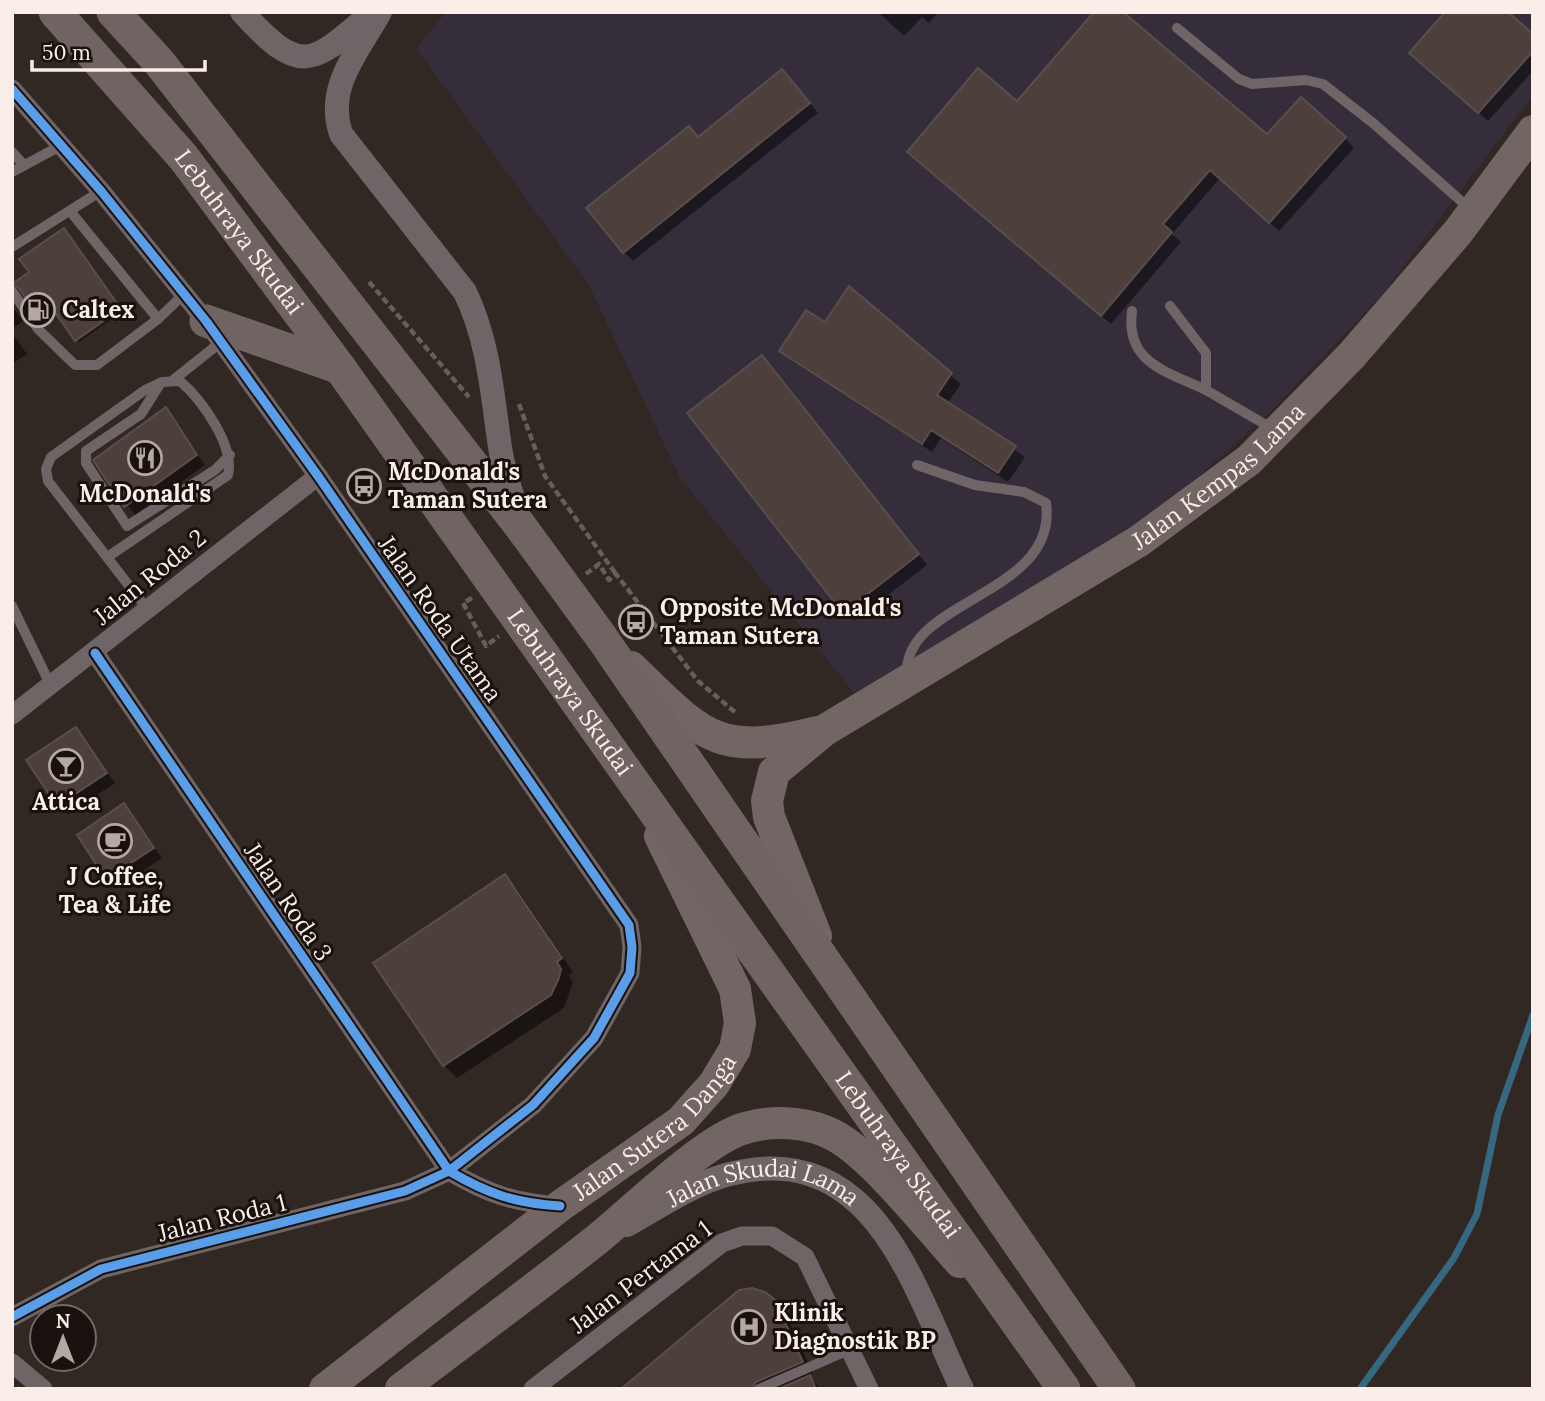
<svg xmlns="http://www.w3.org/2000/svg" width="1545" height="1401" font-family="Lora,serif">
  <rect width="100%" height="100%" fill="#322823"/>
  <!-- industrial -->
  <path fill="#352d3a" d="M446,12H1533V95L1381,296L1272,410L1157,514L854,693L680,478L589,285L416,48Z"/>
  <!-- shadow -->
  <g fill="#0007">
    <path d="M878,12H938L929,23L922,17L904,36Z"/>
    <path d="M1533,36V71L1488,121L1421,62Z"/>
    <path d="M792,81L818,113L633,261L624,252L699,138Z"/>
    <path d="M1018,104L1267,136L1345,138L1354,148L1279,231L1220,178L1172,234L1181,242L1111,324L918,162Z"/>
    <path d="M66,232L122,312L79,342L50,303L38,311L35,309L31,273Z"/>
    <path d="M849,289L961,384L947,404L1025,457L1008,482L941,438L932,452L791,360L782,350L825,325Z"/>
    <path d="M12,306L23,321L12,329Z"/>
    <path d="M12,333L27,354L12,364Z"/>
    <path d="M762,357L927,565L854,621L844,611Z"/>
    <path d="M166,410L205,465L135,515L96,460Z"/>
    <path d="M76,729L115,783L68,814L58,805Z"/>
    <path d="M124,806L162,858L117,888L79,835Z"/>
    <path d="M504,876L517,889L573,972L569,975L573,983L564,1008L457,1078L444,1065Z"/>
    <path d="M774,1301L785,1313L813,1373L808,1375L821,1389H623Z"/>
  </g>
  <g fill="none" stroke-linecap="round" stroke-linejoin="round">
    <!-- stream -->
    <path stroke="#366881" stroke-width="7" d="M1360,1389L1454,1258L1477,1214L1498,1115L1533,1015"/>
  </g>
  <!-- building -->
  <g fill="#4d3f3c" stroke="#584e4b" stroke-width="2">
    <path d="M1094,12H1123L1267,134L1301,97L1346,137L1269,223L1210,170L1163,224L1172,232L1101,316L907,152L978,68L1017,101Z"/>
    <path d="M1445,12H1508L1533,34V51L1478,113L1409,53Z"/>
    <path d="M782,69L810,103L623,253L586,208L689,126L698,137Z"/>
    <path d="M64,228L121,309L75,341L47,301L34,310L18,287L12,284L29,272L19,259Z"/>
    <path d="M849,286L952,373L937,395L1016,446L998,473L931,430L922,444L779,351L806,310L825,322Z"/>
    <path d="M762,355L919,554L843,613L687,413Z"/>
    <path d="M166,407L197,455L124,507L93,460Z"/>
    <path d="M76,727L107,773L57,806L26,760Z"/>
    <path d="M124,803L154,848L106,879L77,835Z"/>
    <path d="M505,874L562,958L557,962L561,969L559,978L551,995L443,1066L373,963Z"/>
    <path d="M752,1288L765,1292L775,1300L803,1362L756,1382L752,1389H621L739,1290Z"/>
    <path d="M810,1375L816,1389H778Z"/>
  </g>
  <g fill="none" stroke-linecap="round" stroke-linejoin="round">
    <!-- path -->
    <g stroke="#665e5c" stroke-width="4.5" stroke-dasharray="7 3.5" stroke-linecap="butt">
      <path d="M369,282L469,397"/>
      <path d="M519,404L545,476L616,574"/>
      <path d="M586,574L599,564L609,580L616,574L698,681L736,713"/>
      <path d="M472,598L463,603L486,646L499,636"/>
    </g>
    <!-- service -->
    <g stroke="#6f6566" stroke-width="10">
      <path d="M1177,28L1239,79L1252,84L1306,80L1323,84L1373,123L1470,209"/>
      <path d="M12,152L24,165"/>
      <path d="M12,172L62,145"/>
      <path d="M70,211L158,319"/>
      <path d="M12,247L101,191"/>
      <path d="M12,291L38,329L75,365H97L158,319L183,295"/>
      <path d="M1170,306L1206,353V390L1273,429"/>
      <path d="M1132,311C1125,363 1166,371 1206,390"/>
      <path d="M172,381L221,342"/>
      <path d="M160,384L141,414L86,451V463L127,526L215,470L230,455"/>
      <path d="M109,556L228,475C235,446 202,400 180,381L162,382L145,390L51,457L46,469L48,481L147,609"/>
      <path d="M12,606L51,686"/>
      <path d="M907,675C902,599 1059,596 1046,503L1024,492L975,485L917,465"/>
      <path d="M759,1389L851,1349"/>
    </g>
    <!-- minor -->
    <g stroke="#6f6566" stroke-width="19">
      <path d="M12,89L101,191L206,321L318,476L629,925L632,947L630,973L594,1038L533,1105L449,1171L405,1191L101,1269L12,1317"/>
      <path d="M95,653L449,1171C488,1194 515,1203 560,1206"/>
      <path d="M12,715L318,476"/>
      <path d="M12,1363L43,1389"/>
      <path d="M533,1389L722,1243L742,1236H772L805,1257L869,1389"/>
    </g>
    <!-- tertiary -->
    <g stroke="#6f6566" stroke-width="24">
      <path d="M242,12C302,78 312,64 373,12"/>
      <path d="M380,12C358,52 325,87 341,134L465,292C489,342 492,393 500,447C503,470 512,493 518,516"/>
      <path id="s1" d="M627,1225C658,1208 691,1185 726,1175C873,1135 913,1286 962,1389"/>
    </g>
    <!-- primary -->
    <g stroke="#726665" stroke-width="32">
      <path d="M631,667C702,735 715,758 817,732"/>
      <path id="s2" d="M816,936L769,817L767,801L774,772L825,730L1139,541L1249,460L1352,355L1458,232L1533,131"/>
      <path id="s3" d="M325,1389L560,1206L681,1121L714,1084L735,1049L740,1023L735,989L660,836"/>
      <path d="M401,1389C467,1338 535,1289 600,1237C635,1208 700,1145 739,1130C769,1119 810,1121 837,1137C876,1160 928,1227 960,1262"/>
    </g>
    <!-- trunk -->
    <g stroke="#706463" stroke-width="33">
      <path id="s4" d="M55,12L184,158L340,368L1064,1389"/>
      <path d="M113,12L159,62L521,527L602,638L1119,1389"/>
      <path d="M206,321L340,368"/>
    </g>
    <!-- cycleway casing -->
    <g stroke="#19110d" stroke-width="13">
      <g id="cycleway">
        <path d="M12,89L101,191L206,321L318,476L629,925L632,947L630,973L594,1038L533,1105L449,1171L405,1191L101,1269L12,1317"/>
        <path d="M95,653L449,1171C488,1194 515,1203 560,1206"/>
      </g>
    </g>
    <!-- cycleway -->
    <use href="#cycleway" stroke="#5a9eea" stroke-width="9"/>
  </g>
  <!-- icons -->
  <defs>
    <g id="fuel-ring" transform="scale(1.75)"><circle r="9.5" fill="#19110d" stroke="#b5a8a3" stroke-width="1.5"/><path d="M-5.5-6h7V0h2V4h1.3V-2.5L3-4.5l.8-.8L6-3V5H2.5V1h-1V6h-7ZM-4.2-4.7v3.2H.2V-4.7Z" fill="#b5a8a3"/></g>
    <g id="restaurant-ring" transform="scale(1.75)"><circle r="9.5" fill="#19110d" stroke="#b5a8a3" stroke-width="1.5"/><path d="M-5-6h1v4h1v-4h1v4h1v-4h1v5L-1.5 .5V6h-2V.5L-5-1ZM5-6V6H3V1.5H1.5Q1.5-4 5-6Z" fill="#b5a8a3"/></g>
    <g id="bus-ring" transform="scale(1.75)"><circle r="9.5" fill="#19110d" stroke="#b5a8a3" stroke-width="1.5"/><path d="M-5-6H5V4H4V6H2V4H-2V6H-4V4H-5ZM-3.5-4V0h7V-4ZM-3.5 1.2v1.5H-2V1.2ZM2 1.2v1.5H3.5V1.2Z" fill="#b5a8a3"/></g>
    <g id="bar-ring" transform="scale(1.75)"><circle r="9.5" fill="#19110d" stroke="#b5a8a3" stroke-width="1.5"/><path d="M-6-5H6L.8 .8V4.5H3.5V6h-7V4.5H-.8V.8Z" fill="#b5a8a3"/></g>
    <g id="cafe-ring" transform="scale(1.75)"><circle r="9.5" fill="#19110d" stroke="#b5a8a3" stroke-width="1.5"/><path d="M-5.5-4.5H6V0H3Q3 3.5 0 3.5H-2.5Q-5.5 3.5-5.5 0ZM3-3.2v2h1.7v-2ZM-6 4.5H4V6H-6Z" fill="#b5a8a3"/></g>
    <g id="hospital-ring" transform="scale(1.75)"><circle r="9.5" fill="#19110d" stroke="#b5a8a3" stroke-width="1.5"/><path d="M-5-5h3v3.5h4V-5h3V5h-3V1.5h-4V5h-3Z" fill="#b5a8a3"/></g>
  </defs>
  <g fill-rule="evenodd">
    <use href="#fuel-ring" x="38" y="310"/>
    <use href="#restaurant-ring" x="145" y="458"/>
    <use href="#bus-ring" x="364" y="486"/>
    <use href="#bus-ring" x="636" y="622"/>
    <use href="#bar-ring" x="66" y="766"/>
    <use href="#cafe-ring" x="115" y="841"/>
    <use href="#hospital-ring" x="749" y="1327"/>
  </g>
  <g text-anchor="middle" stroke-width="6" stroke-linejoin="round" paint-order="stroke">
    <!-- street labels -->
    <g font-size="24" fill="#fbede8" stroke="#19110d">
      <text dy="8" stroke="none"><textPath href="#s4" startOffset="287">Lebuhraya Skudai</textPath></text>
      <text dy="8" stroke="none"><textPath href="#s2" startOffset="709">Jalan Kempas Lama</textPath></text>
      <text transform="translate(150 577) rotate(-39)" y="8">Jalan Roda 2</text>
      <text transform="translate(440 619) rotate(55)" y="8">Jalan Roda Utama</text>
      <text dy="8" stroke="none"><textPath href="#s4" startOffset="854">Lebuhraya Skudai</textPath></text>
      <text transform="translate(288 902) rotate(56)" y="8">Jalan Roda 3</text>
      <text dy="8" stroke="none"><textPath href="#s3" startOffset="422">Jalan Sutera Danga</textPath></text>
      <text dy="8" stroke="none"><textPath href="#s4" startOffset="1421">Lebuhraya Skudai</textPath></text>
      <text dy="8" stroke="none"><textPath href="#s1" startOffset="149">Jalan Skudai Lama</textPath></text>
      <text transform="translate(222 1218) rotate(-14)" y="8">Jalan Roda 1</text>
      <text transform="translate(641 1277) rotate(-37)" y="8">Jalan Pertama 1</text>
    </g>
    <!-- poi labels -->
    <g font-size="24" font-weight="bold" fill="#fbede8" stroke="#19110d" text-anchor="start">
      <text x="62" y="318">Caltex</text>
      <text x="388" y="480">McDonald's<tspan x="388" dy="28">Taman Sutera</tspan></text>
      <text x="145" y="502" text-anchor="middle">McDonald's</text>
      <text x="660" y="616">Opposite McDonald's<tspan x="660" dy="28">Taman Sutera</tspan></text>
      <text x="66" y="810" text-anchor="middle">Attica</text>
      <text x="115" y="885" text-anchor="middle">J Coffee,<tspan x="115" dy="28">Tea &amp; Life</tspan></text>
      <text x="774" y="1321">Klinik<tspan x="774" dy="28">Diagnostik BP</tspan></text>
    </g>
  </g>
  <!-- border -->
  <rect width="1545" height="1401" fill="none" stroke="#fbede8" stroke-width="28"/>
  <!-- north arrow -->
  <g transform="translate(63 1338)"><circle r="33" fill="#19110d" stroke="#736965" stroke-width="2"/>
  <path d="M0-5L12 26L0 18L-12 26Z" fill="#b5a8a3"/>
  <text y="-10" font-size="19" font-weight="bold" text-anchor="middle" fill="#fbede8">N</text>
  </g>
  <!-- scale -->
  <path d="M32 60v10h173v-10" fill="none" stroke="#fbede8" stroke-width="3.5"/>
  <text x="42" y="60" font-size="21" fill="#fbede8" stroke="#19110d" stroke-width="5" paint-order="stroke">50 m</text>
</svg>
